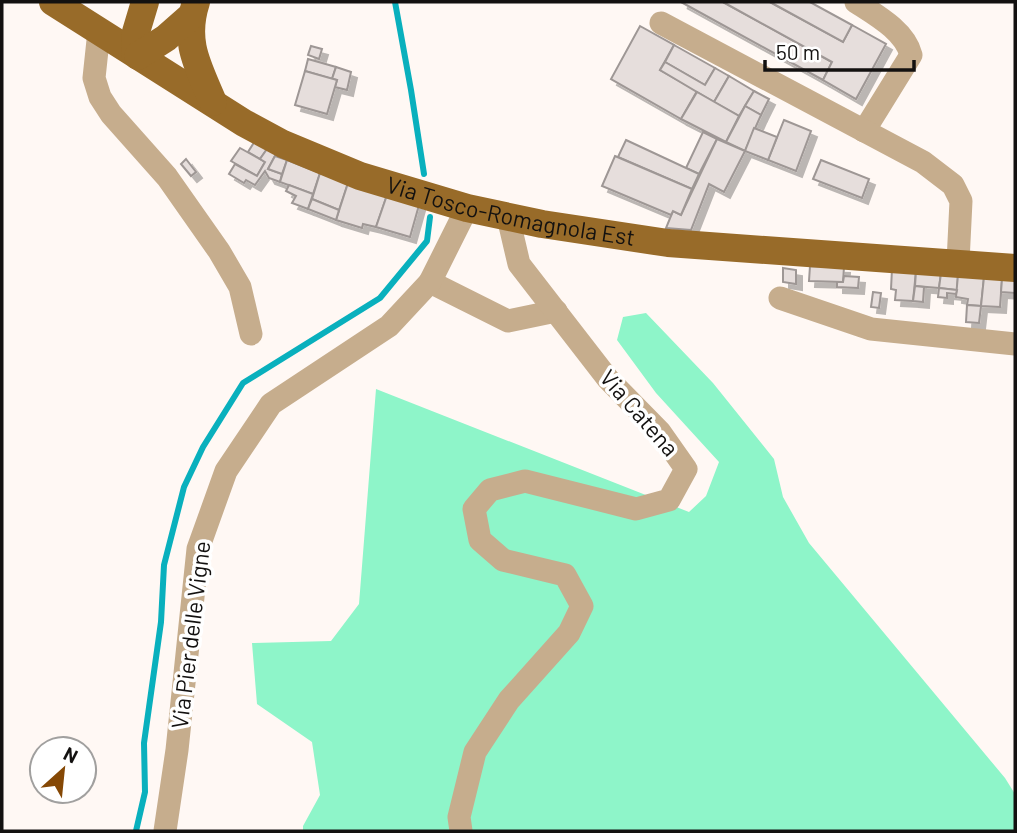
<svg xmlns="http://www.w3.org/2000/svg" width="1017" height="833" font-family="Barlow,sans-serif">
  <defs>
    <filter id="shadow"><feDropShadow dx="6" dy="6" stdDeviation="0" flood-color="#0004"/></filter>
  </defs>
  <rect width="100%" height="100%" fill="#fff8f4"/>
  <!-- green -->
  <path fill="#8ef5c9" d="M646,313L713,383L774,459L783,497L809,543L1005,778L1015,794V831H303V826L320,795L312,742L257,704L252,643L331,641L359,604L376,389L689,512L706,496L719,462L656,393L617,340L623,317Z"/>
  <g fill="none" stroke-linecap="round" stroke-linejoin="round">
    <!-- stream -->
    <g stroke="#09b0bd" stroke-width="6">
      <path d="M395,2L411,90L424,174"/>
      <path d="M136,831L145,792L144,743L161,622L164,565L184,487L203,447L243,383L380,298L427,241L430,217"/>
    </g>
  </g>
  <!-- building -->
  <g fill="#e6dedc" stroke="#9e9795" stroke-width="2" filter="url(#shadow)">
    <path d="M681,2H723L832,62L823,80Z"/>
    <path d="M723,2H770L843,42L852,25L886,44L856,99L823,80L832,62Z"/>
    <path d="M770,2H810L852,25L843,42Z"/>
    <path d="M640,26L674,45L660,70L697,91L681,119L611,79Z"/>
    <path d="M674,45L715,68L705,85L665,62Z"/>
    <path d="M311,46L322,49L319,59L308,55Z"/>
    <path d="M308,59L336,67L332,79L305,71Z"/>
    <path d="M665,62L705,85L715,68L729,76L714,102L660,70Z"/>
    <path d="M336,67L351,72L347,90L335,87L337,80L332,79Z"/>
    <path d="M305,71L337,80L327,114L295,105Z"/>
    <path d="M729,76L754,91L739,116L714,102Z"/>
    <path d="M754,91L769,99L761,115L745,106Z"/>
    <path d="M697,92L739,116L726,142L681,119Z"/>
    <path d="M745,106L761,115L745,151L726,142Z"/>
    <path d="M784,120L811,131L796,171L768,160Z"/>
    <path d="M754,128L777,137L768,160L745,151Z"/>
    <path d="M703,132L717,139L699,174L686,168Z"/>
    <path d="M717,139L745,151L724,192L709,184L691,230L666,228L673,211L681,215Z"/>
    <path d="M626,140L699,174L692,189L618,157Z"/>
    <path d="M255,141L267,149L260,159L248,152Z"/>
    <path d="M240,148L265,162L257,176L231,161Z"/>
    <path d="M267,149L276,154L268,169L282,174L280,182L269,178L265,171L255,185L246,180L244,183L229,174L235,164L257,176L265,162L260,159Z"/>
    <path d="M275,156L287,160L282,174L268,169Z"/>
    <path d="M615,156L692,189L681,215L673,211L671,215L602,186Z"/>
    <path d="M186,159L196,172L191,176L181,164Z"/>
    <path d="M287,160L320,173L313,194L280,182Z"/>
    <path d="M821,160L869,179L862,198L813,179Z"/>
    <path d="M320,173L348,183L339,210L312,199Z"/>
    <path d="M348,183L387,195L376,227L363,224L362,228L336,220Z"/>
    <path d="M289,185L313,194L308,209L292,203L296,196L286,191Z"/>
    <path d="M387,195L419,205L410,237L376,227Z"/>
    <path d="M312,199L339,210L336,220L308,209Z"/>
    <path d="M810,266L844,267L843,282L809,281Z"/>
    <path d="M783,268L796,270V284L783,282Z"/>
    <path d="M892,269L916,271L913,301L895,300L896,290L891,289Z"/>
    <path d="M916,271L941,273L939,288L915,286Z"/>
    <path d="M941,273L958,275L957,290L939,288Z"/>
    <path d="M958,275L984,277L981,306L967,305L968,299L956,297Z"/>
    <path d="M844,276L859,277L858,288L837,287V282H843Z"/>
    <path d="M984,277L1002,279L1000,307L981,306Z"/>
    <path d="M1002,279L1015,280V293L1001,292Z"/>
    <path d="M915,286L924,287L923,302L913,301Z"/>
    <path d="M939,288L957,290L956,294L947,293V298L938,297Z"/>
    <path d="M873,292L881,293L879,308L871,307Z"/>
    <path d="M967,305L981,306L979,323L966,322Z"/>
  </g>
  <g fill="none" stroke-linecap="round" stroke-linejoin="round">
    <!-- minor -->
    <g stroke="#c6ad8d" stroke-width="23">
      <path d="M856,2C876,15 905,31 911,55L864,131"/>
      <path d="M661,23L923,162L953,185L961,201L958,262"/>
      <path d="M99,31L94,78L100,97L111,114L167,177L219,251L240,287L251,334"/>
      <path d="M430,282L508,321L556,311"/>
      <path d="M780,298L871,329L1015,344"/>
      <path d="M165,831L177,750L198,549L226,471L271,404L389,326L430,282L467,208"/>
      <path d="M461,831L459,817L475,752L509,700L569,633L582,606L565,575L503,560L480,540L474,509L490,490L525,481L636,509L669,500L686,469L660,432L608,379L519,264L508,217"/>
    </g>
    <!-- major -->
    <g stroke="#986b29" stroke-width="28">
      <path id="s1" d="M53,2L244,123L283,144L360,176L467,208L542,224L668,243L1015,268"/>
      <path d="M196,2C183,42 198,66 213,102"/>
      <path d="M135,53L136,32L145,2"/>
      <path d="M138,56L166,38L191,16"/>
    </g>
  </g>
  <g text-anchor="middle" stroke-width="7" stroke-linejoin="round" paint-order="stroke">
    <!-- street labels -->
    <g font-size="23" fill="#131110" stroke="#fff">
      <text dy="8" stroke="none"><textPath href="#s1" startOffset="509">Via Tosco-Romagnola Est</textPath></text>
      <text transform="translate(639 413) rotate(49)" y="8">Via Catena</text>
      <text transform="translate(191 635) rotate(-83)" y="8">Via Pier delle Vigne</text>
    </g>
  </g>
  <!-- border -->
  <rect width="1017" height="833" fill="none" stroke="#131110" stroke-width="7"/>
  <!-- north arrow -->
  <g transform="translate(63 770) rotate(27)"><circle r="33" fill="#ffffff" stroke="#a1a09f" stroke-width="2"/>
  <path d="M0-5L12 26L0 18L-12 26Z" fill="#854805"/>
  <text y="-10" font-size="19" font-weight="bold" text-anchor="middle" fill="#131110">N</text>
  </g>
  <!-- scale -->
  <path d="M765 60v10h149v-10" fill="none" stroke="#131110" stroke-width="3.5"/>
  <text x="776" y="60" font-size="21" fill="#131110" stroke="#ffffff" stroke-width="5" paint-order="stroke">50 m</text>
</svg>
